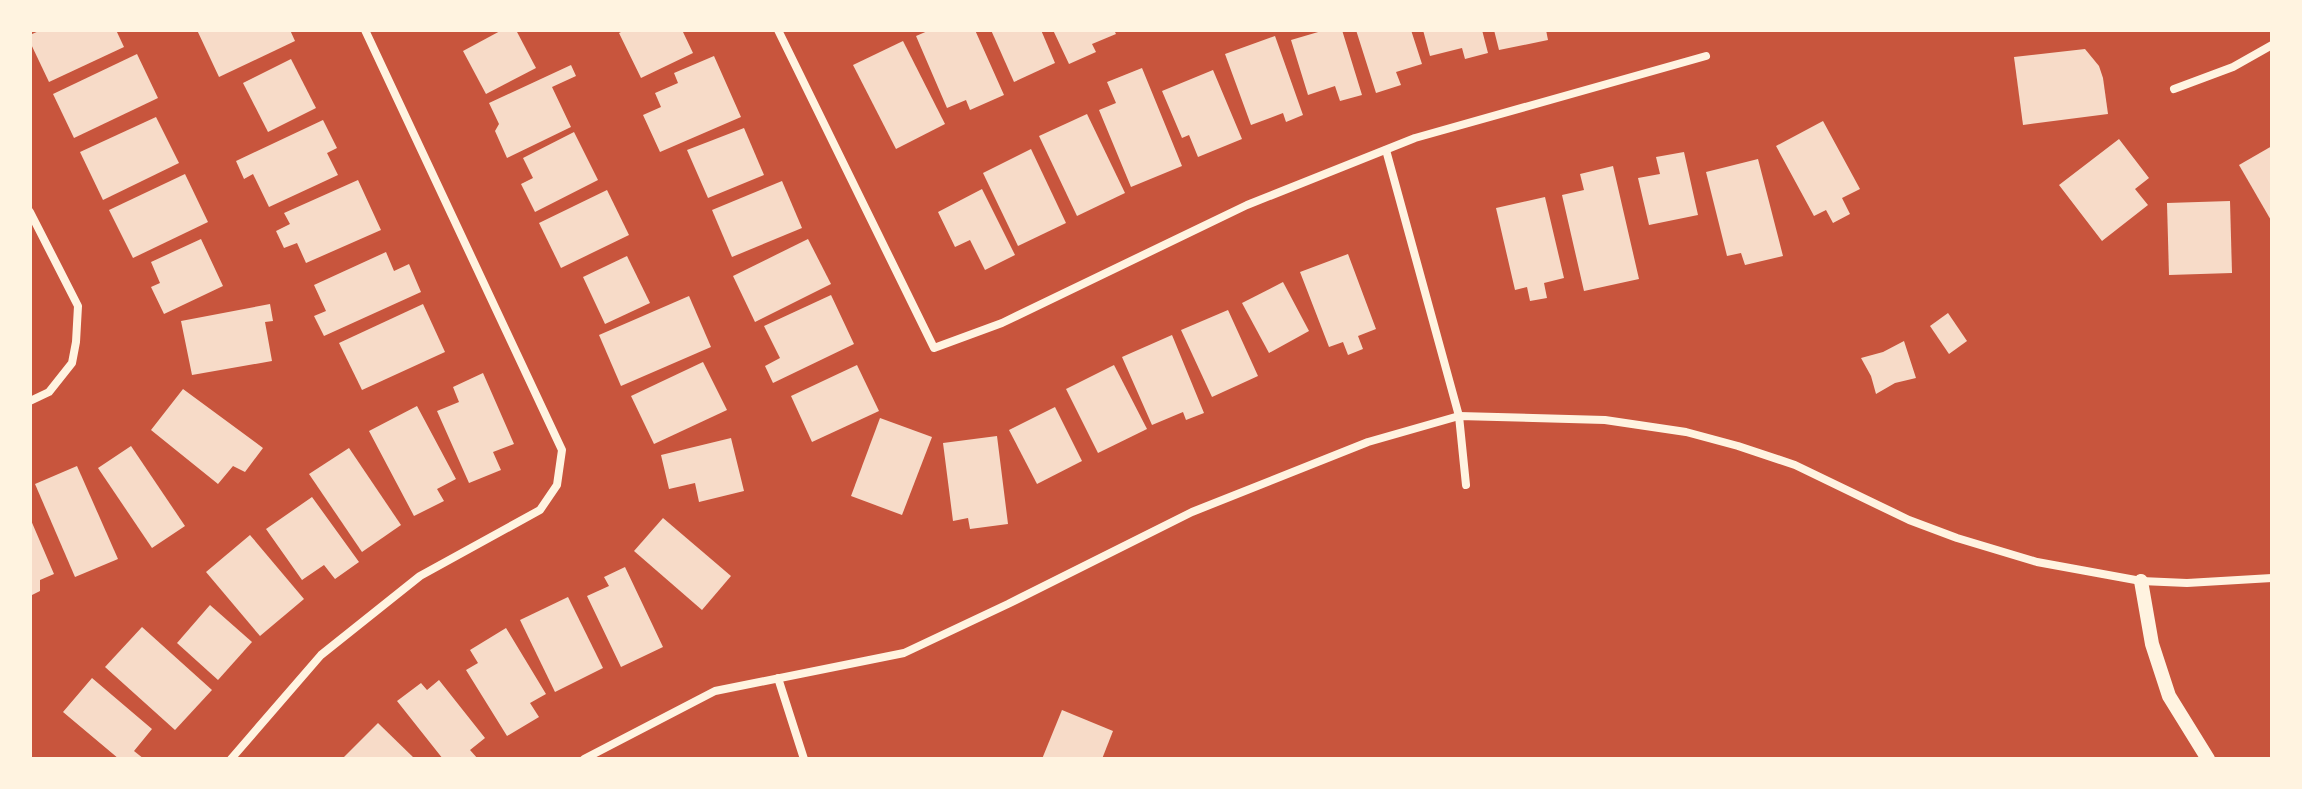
<svg xmlns="http://www.w3.org/2000/svg" width="2302" height="789" font-family="Figtree,sans-serif">
  <rect width="100%" height="100%" fill="#c8553d"/>
  <!-- building -->
  <g fill="#f7dbc8">
    <path d="M41,30H116L124,47L49,82L30,42V35Z"/>
    <path d="M197,30H290L295,41L219,77Z"/>
    <path d="M502,30H516L536,68L486,94L463,51Z"/>
    <path d="M625,30H688L683,32L693,53L641,78L619,33Z"/>
    <path d="M930,30H975L1004,95L970,110L966,100L947,108L916,36Z"/>
    <path d="M991,30H1041L1055,63L1014,82Z"/>
    <path d="M1053,30H1114L1116,34L1092,44L1096,52L1069,64Z"/>
    <path d="M1325,30H1342L1362,95L1340,101L1335,86L1308,95L1291,40Z"/>
    <path d="M1356,30H1411L1422,64L1396,72L1401,85L1376,93Z"/>
    <path d="M1423,30H1482L1488,53L1465,59L1462,48L1430,56Z"/>
    <path d="M1494,30H1546L1548,40L1499,50Z"/>
    <path d="M1275,36L1303,115L1286,122L1283,113L1251,125L1225,54Z"/>
    <path d="M903,41L945,124L896,149L853,65Z"/>
    <path d="M2085,49L2099,66L2103,78L2108,114L2023,125L2014,57Z"/>
    <path d="M137,54L158,98L74,138L53,94Z"/>
    <path d="M714,56L741,117L660,152L643,115L661,107L655,93L678,83L674,73Z"/>
    <path d="M291,59L316,108L268,132L243,83Z"/>
    <path d="M571,65L576,76L552,87L571,127L507,158L495,131L499,124L489,103Z"/>
    <path d="M1142,68L1182,166L1131,187L1099,110L1116,103L1107,82Z"/>
    <path d="M1213,70L1242,139L1198,157L1189,135L1182,138L1162,91Z"/>
    <path d="M1087,114L1125,193L1077,216L1039,136Z"/>
    <path d="M156,117L179,163L103,200L80,152Z"/>
    <path d="M323,120L337,148L327,153L338,175L269,207L253,174L244,179L236,161Z"/>
    <path d="M1823,121L1860,189L1842,198L1850,214L1833,223L1826,210L1814,216L1776,146Z"/>
    <path d="M744,128L764,175L708,198L687,150Z"/>
    <path d="M574,132L598,180L535,212L521,184L533,178L523,158Z"/>
    <path d="M2119,139L2149,178L2135,189L2148,205L2102,241L2059,185Z"/>
    <path d="M2272,146V222L2239,165Z"/>
    <path d="M1031,149L1066,223L1018,246L983,173Z"/>
    <path d="M1684,152L1698,215L1649,225L1638,178L1660,174L1656,157Z"/>
    <path d="M1758,159L1783,256L1745,265L1741,253L1727,256L1706,172Z"/>
    <path d="M1613,166L1639,279L1584,291L1562,195L1584,190L1580,174Z"/>
    <path d="M185,174L208,222L133,258L109,210Z"/>
    <path d="M358,180L381,230L306,263L297,243L284,248L276,231L290,224L284,213Z"/>
    <path d="M782,181L802,228L732,257L712,210Z"/>
    <path d="M982,189L1015,255L985,270L970,240L955,247L938,212Z"/>
    <path d="M607,190L629,235L561,268L539,223Z"/>
    <path d="M1545,197L1564,278L1544,283L1547,298L1530,301L1527,287L1515,290L1496,208Z"/>
    <path d="M2230,201L2232,273L2169,275L2167,203Z"/>
    <path d="M201,239L223,286L164,314L151,287L160,283L151,262Z"/>
    <path d="M808,239L831,284L755,322L733,276Z"/>
    <path d="M386,252L394,271L409,264L421,292L324,336L314,316L326,311L314,285Z"/>
    <path d="M1348,254L1376,329L1358,336L1363,349L1348,355L1343,342L1329,347L1300,272Z"/>
    <path d="M627,256L650,303L605,324L583,277Z"/>
    <path d="M1283,282L1309,331L1269,353L1242,303Z"/>
    <path d="M831,295L854,344L773,383L765,366L780,358L764,326Z"/>
    <path d="M689,296L711,347L621,386L599,335Z"/>
    <path d="M270,304L273,321L265,322L272,361L192,375L181,321Z"/>
    <path d="M423,304L445,352L362,390L339,343Z"/>
    <path d="M1228,310L1258,376L1212,397L1181,330Z"/>
    <path d="M1948,313L1967,341L1949,354L1930,326Z"/>
    <path d="M1172,335L1204,413L1186,420L1183,412L1152,425L1122,357Z"/>
    <path d="M1904,341L1916,378L1895,383L1876,394L1871,376L1861,358L1883,352Z"/>
    <path d="M703,362L727,410L654,444L631,396Z"/>
    <path d="M857,365L879,411L812,442L791,396Z"/>
    <path d="M1114,365L1147,429L1098,453L1066,389Z"/>
    <path d="M483,373L514,444L493,452L501,470L469,483L437,411L459,402L453,387Z"/>
    <path d="M183,389L263,448L245,472L233,466L218,484L151,430Z"/>
    <path d="M417,406L456,479L437,489L444,501L414,516L369,431Z"/>
    <path d="M1055,407L1082,461L1037,484L1009,430Z"/>
    <path d="M880,418L932,437L902,515L851,496Z"/>
    <path d="M997,436L1008,524L970,529L968,518L953,521L943,443Z"/>
    <path d="M731,438L744,491L699,502L695,483L669,489L661,455Z"/>
    <path d="M131,446L185,526L152,548L98,468Z"/>
    <path d="M349,448L401,525L362,552L309,474Z"/>
    <path d="M77,466L118,559L75,577L35,484Z"/>
    <path d="M312,497L359,562L335,579L324,565L302,580L266,529Z"/>
    <path d="M30,518L54,574L40,580V591L30,596Z"/>
    <path d="M663,518L731,576L702,610L634,551Z"/>
    <path d="M250,535L304,599L260,636L206,572Z"/>
    <path d="M625,567L663,647L621,667L587,596L609,586L604,577Z"/>
    <path d="M568,597L603,668L555,692L520,620Z"/>
    <path d="M210,605L252,642L218,680L177,643Z"/>
    <path d="M142,627L212,690L175,730L105,667Z"/>
    <path d="M506,628L546,694L530,703L539,717L507,736L466,670L478,663L470,650Z"/>
    <path d="M92,678L152,729L134,751L144,759H119L63,712Z"/>
    <path d="M439,680L485,738L470,750L478,759H443L397,701L421,683L427,690Z"/>
    <path d="M1062,710L1113,731L1102,759H1042Z"/>
    <path d="M378,723L415,759H342Z"/>
  </g>
  <g fill="none" stroke-linecap="round" stroke-linejoin="round">
    <!-- minor -->
    <g stroke="#fff3e0" stroke-width="8">
      <path d="M778,30L934,348L1002,323L1247,205L1415,138L1706,56"/>
      <path d="M2174,89L2233,67L2272,45"/>
      <path d="M1386,150L1459,416L1466,485"/>
      <path d="M30,212L78,306L76,342L72,363L49,392L30,401"/>
      <path d="M778,678L804,759"/>
      <path d="M231,759L321,655L420,576L540,510L557,485L562,450L365,30"/>
      <path d="M584,759L715,691L904,653L1008,604L1192,512L1368,442L1459,416L1605,420L1686,432L1738,446L1795,465L1909,520L1957,538L2037,562L2141,581L2187,583L2272,578"/>
    </g>
    <!-- tertiary -->
    <path stroke="#fff3e0" stroke-width="14" d="M2141,581L2152,644L2169,696L2208,759"/>
  </g>
  <!-- border -->
  <rect width="2302" height="789" fill="none" stroke="#fff3e0" stroke-width="64"/>
</svg>
